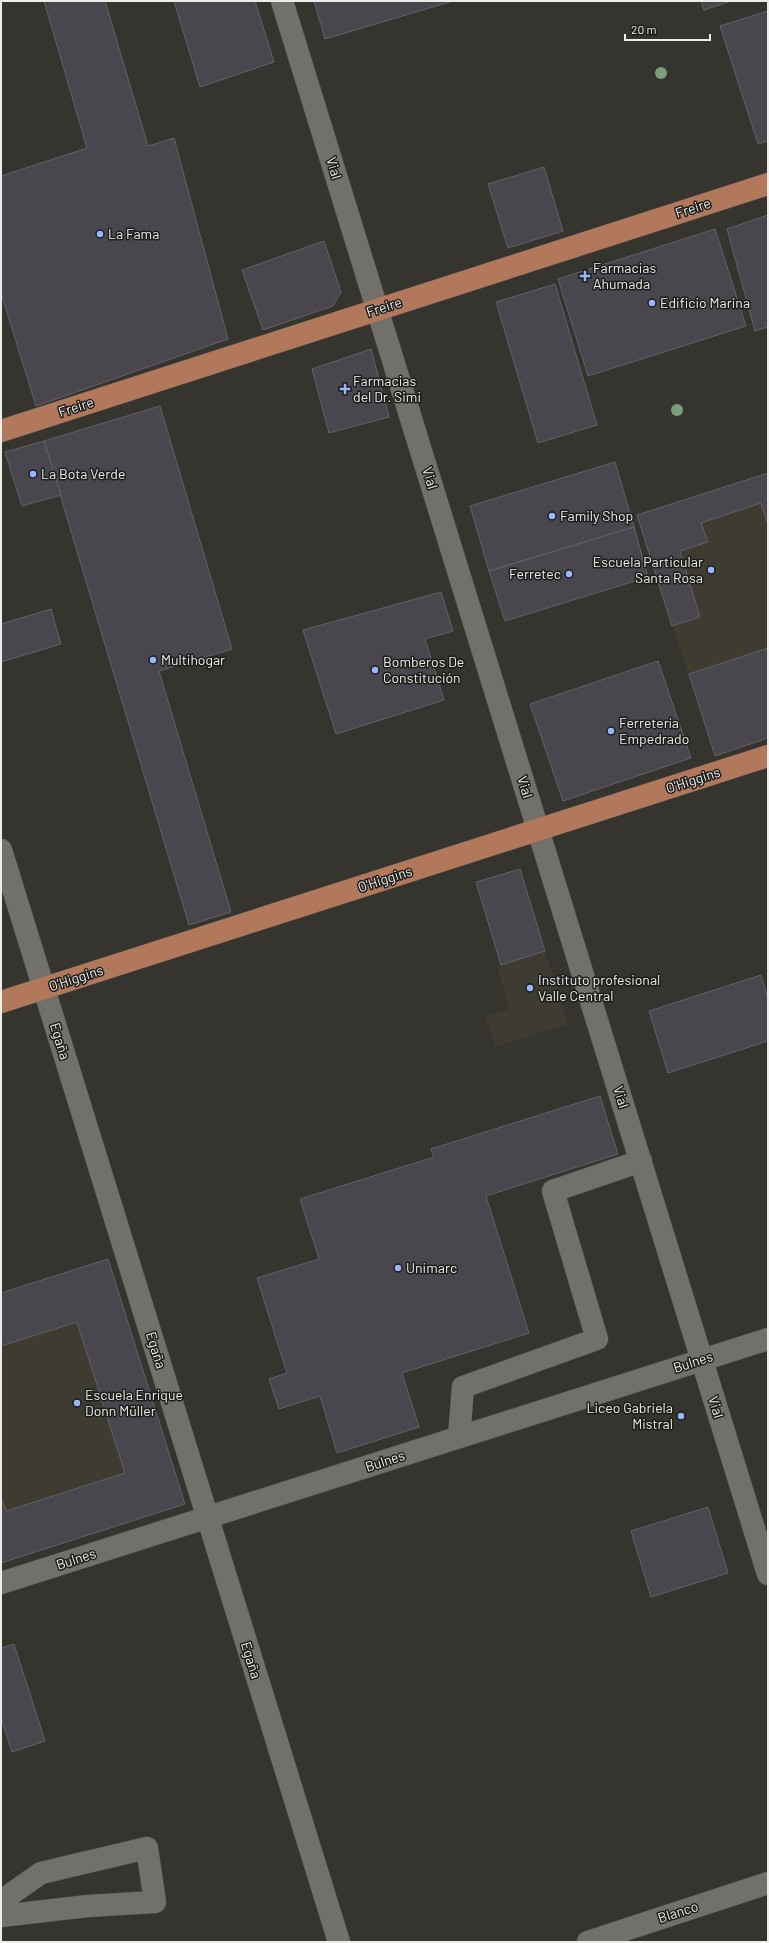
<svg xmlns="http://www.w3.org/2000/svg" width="769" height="1943" font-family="Barlow,sans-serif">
  <rect width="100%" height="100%" fill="#35342f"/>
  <!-- built -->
  <g fill="#3e3b30">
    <path d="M768,473V738L715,756L637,515Z"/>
    <path d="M545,951L568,1024L495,1047L485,1016L509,1009L497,966Z"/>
    <path d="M108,1259L185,1504L1,1563V1293Z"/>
  </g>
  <!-- building -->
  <g fill="#49474d" stroke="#636166">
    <path d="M44,1H105L148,146L174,138L228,339L36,406L1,293V176L87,148Z"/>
    <path d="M174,1H255L274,62L200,87Z"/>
    <path d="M314,1H453L325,39Z"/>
    <path d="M701,1H731L704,10Z"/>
    <path d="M768,11V141L758,144L720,26Z"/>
    <path d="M544,167L563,231L508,248L488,184Z"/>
    <path d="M768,215V327L755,331L727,229Z"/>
    <path d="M715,229L746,326L588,376L558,279Z"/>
    <path d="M324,241L341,292L333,306L263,330L242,270Z"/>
    <path d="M555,284L597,425L538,443L496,302Z"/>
    <path d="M371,349L389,417L329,433L312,369Z"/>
    <path d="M160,406L232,649L159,671L231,912L189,925L44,441Z"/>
    <path d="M44,441L61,495L22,506L5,452Z"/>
    <path d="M615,462L634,527L489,571L470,506Z"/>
    <path d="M768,473V525L761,503L701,523L708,542L680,551L700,617L672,626L637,515Z"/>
    <path d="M634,527L648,577L505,621L489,571Z"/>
    <path d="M441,592L453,631L425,639L444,700L336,734L303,630Z"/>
    <path d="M51,609L61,644L1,662V624Z"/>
    <path d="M768,648V738L715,756L689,674Z"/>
    <path d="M658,661L691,758L563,801L530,704Z"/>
    <path d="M520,869L545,951L501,965L476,882Z"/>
    <path d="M761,975L768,999V1041L668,1073L649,1011Z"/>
    <path d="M600,1096L618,1154L486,1196L529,1333L402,1373L419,1427L337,1453L320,1396L279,1409L269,1379L287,1373L257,1278L319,1259L300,1199L434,1157L431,1149Z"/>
    <path d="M108,1259L185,1504L1,1563V1497L6,1511L125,1473L77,1322L1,1346V1293Z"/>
    <path d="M708,1507L728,1573L651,1597L631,1531Z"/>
    <path d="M14,1644L45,1741L12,1752L1,1718V1648Z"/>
  </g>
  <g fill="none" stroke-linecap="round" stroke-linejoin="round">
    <!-- minor casing -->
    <g stroke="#53524d" stroke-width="23">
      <g id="minor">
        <path d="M282,1L768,1574"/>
        <path d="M1,850L339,1942"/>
        <path d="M459,1437L463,1387L597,1339L553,1191L641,1161"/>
        <path d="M1,1583L768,1339"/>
        <path d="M1,1901L41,1873L147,1848L155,1902L88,1906L1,1916"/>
        <path d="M588,1942L768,1883"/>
      </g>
    </g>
    <!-- major casing -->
    <g stroke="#53524d" stroke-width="23">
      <g id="major">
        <path d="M1,431L768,184"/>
        <path d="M1,1002L768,756"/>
      </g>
    </g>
    <!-- minor -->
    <use href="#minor" stroke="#71706a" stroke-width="22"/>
    <!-- major -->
    <use href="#major" stroke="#b1785b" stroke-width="22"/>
  </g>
  <!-- trees -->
  <g fill="#7b9e7b">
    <circle cx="661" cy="73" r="6"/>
    <circle cx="677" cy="410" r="6"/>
  </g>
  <!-- markers -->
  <g fill="#96b6fd" stroke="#1c1c1a" stroke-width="1.5">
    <circle cx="100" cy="234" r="4"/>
    <path d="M583 270h4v4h4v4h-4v4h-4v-4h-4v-4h4z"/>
    <circle cx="652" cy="303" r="4"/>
    <path d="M343 383h4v4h4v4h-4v4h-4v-4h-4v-4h4z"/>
    <circle cx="33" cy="474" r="4"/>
    <circle cx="552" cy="516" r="4"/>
    <circle cx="711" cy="570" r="4"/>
    <circle cx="569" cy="574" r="4"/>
    <circle cx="153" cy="660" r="4"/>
    <circle cx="375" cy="670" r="4"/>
    <circle cx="611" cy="731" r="4"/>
    <circle cx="530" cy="988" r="4"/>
    <circle cx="398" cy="1268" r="4"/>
    <circle cx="77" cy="1403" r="4"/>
    <circle cx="681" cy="1416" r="4"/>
  </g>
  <g text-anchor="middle" stroke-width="3" stroke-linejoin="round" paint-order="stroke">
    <!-- street labels -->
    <g font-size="14" fill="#ecece8" stroke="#1c1c1a">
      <text transform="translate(334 168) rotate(73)" y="5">Vial</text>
      <text transform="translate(693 208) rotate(-18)" y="5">Freire</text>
      <text transform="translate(384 307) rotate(-18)" y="5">Freire</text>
      <text transform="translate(76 407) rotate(-18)" y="5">Freire</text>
      <text transform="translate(430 478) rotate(73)" y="5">Vial</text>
      <text transform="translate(693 780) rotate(-18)" y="5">O'Higgins</text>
      <text transform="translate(525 787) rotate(73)" y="5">Vial</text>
      <text transform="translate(385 879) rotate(-18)" y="5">O'Higgins</text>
      <text transform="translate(76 978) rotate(-18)" y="5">O'Higgins</text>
      <text transform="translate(60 1041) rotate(73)" y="5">Egaña</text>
      <text transform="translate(621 1097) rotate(73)" y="5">Vial</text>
      <text transform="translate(156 1350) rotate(73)" y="5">Egaña</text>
      <text transform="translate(693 1362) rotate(-18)" y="5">Bulnes</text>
      <text transform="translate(716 1407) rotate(73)" y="5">Vial</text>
      <text transform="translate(385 1461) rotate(-18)" y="5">Bulnes</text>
      <text transform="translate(76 1559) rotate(-18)" y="5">Bulnes</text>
      <text transform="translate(251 1660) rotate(73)" y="5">Egaña</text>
      <text transform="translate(678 1912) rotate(-18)" y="5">Blanco</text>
    </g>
    <!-- poi labels -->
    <g font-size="14" fill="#ecece8" stroke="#1c1c1a" text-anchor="start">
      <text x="108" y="239">La Fama</text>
      <text x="593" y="273">Farmacias<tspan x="593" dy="16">Ahumada</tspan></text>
      <text x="660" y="308">Edificio Marina</text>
      <text x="353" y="386">Farmacias<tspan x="353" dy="16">del Dr. Simi</tspan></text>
      <text x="41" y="479">La Bota Verde</text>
      <text x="560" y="521">Family Shop</text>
      <text x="703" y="567" text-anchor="end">Escuela Particular<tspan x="703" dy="16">Santa Rosa</tspan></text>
      <text x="561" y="579" text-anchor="end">Ferretec</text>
      <text x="161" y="665">Multihogar</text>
      <text x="383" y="667">Bomberos De<tspan x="383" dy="16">Constitución</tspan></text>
      <text x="619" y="728">Ferretería<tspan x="619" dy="16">Empedrado</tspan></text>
      <text x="538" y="985">Instituto profesional<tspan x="538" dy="16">Valle Central</tspan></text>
      <text x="406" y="1273">Unimarc</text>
      <text x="85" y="1400">Escuela Enrique<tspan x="85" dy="16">Donn Müller</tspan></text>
      <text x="673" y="1413" text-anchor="end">Liceo Gabriela<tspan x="673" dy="16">Mistral</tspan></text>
    </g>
  </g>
  <!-- border -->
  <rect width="769" height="1943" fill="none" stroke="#ecece8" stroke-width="4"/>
  <!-- scale -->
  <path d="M625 34v6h85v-6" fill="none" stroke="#ecece8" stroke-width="2"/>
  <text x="631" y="34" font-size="12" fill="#ecece8" stroke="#1c1c1a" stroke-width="3" paint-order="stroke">20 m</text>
</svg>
